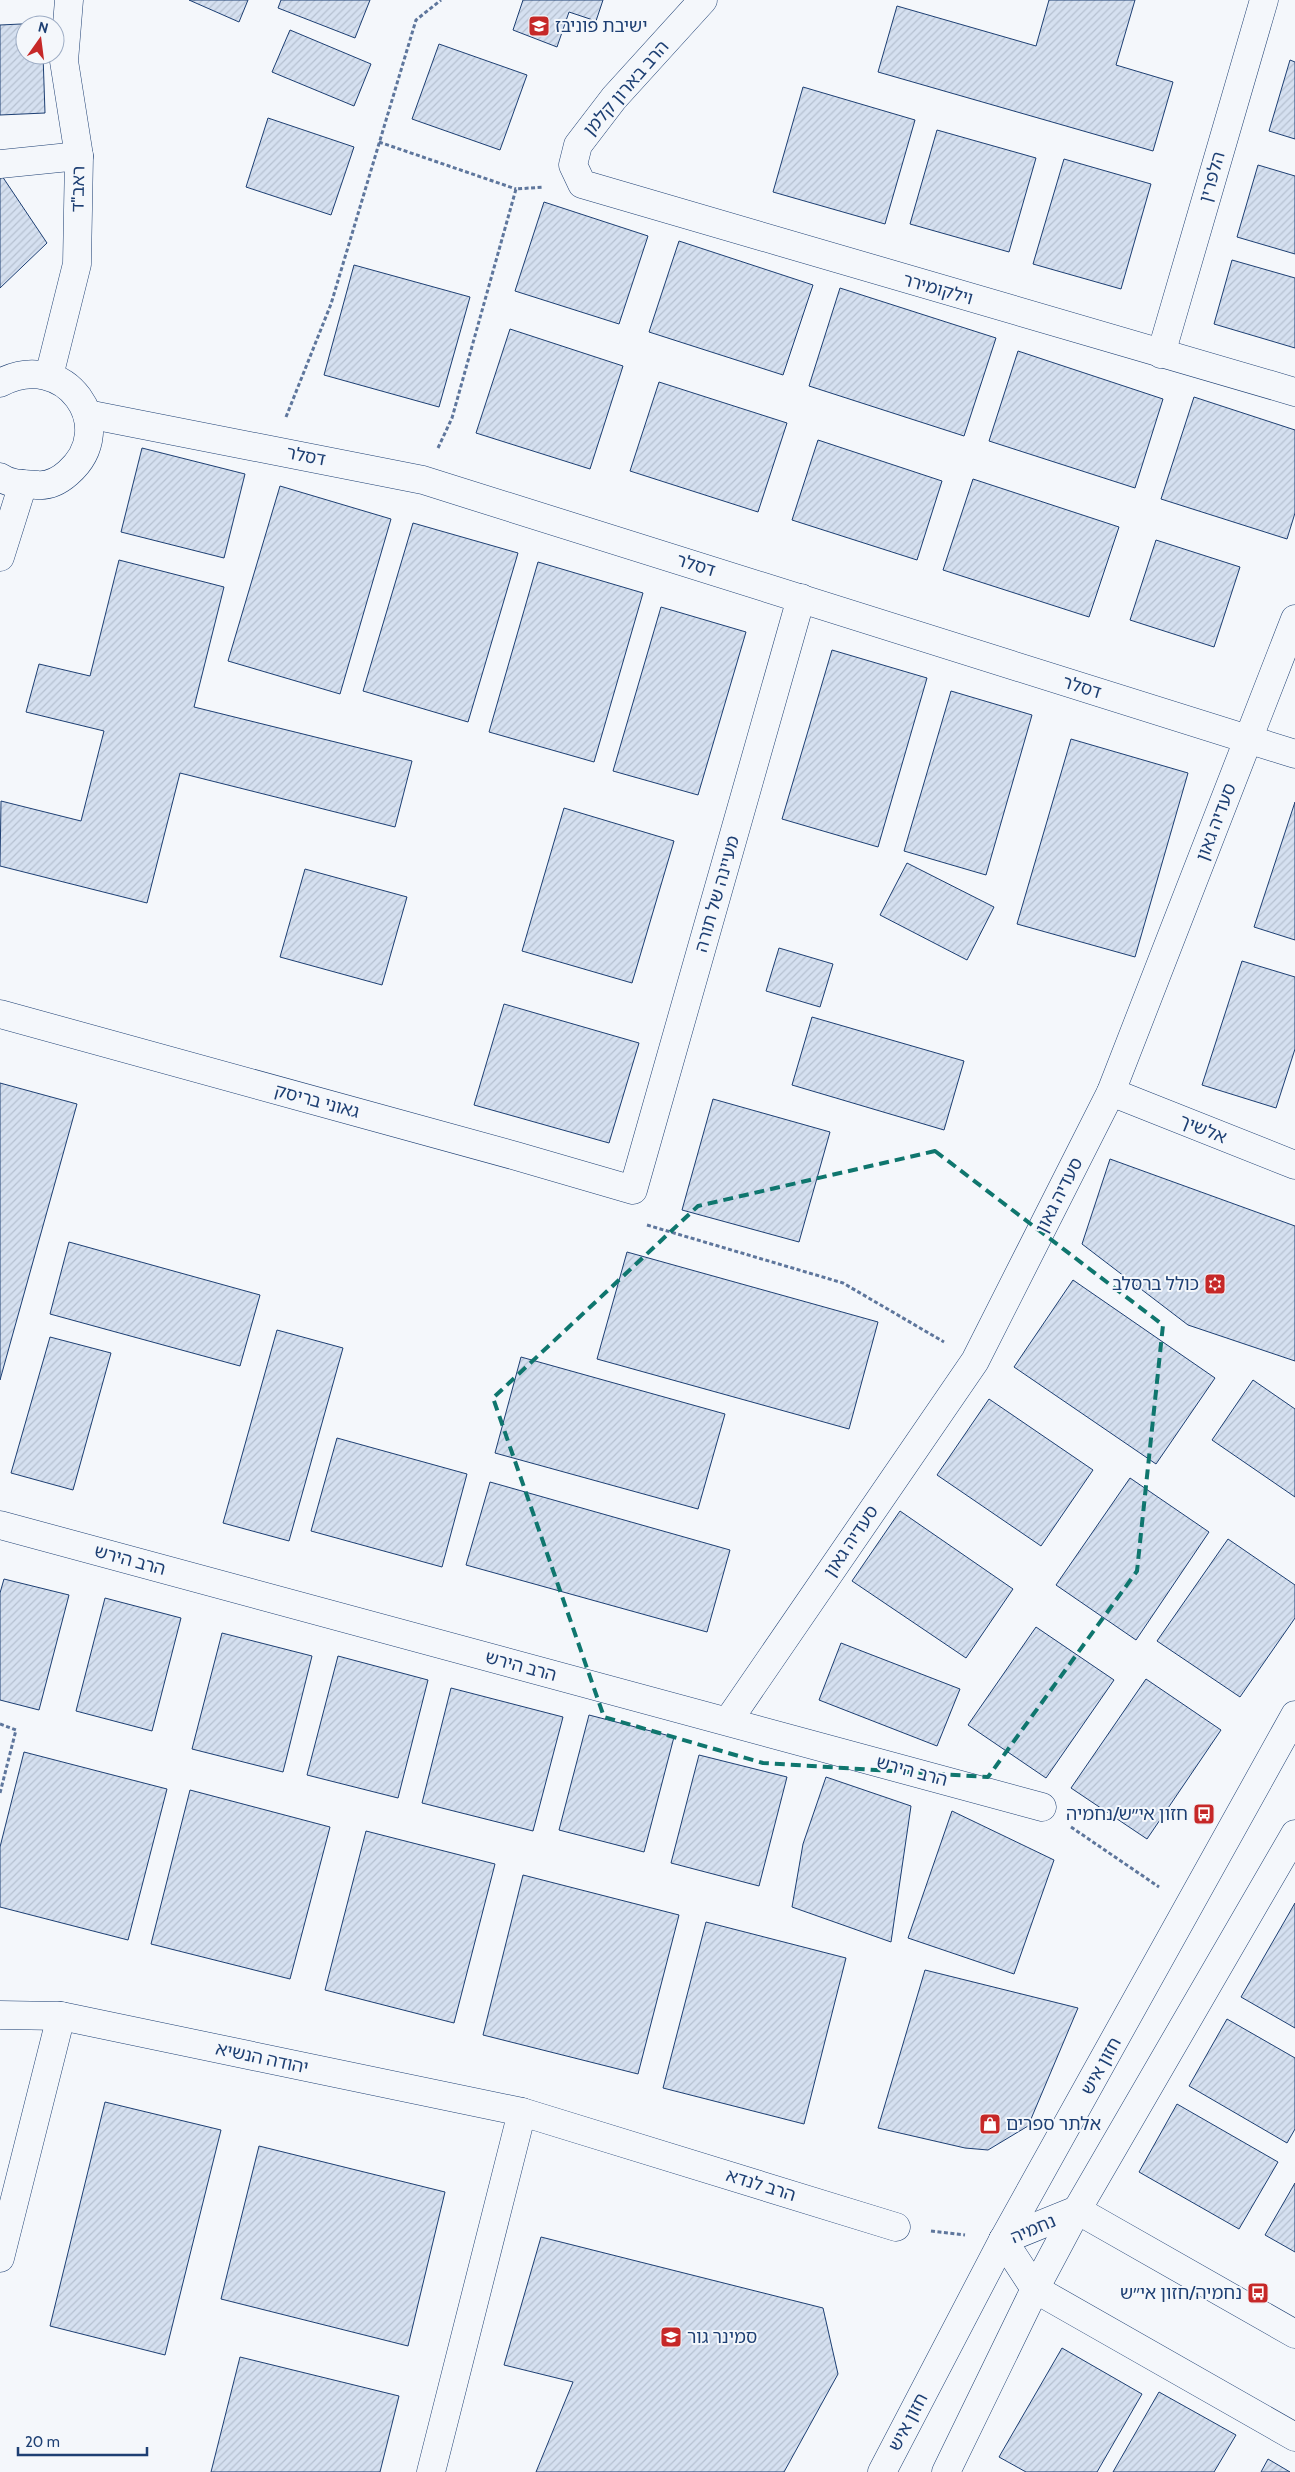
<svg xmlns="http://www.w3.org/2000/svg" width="1295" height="2472" font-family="Cabin,'Noto Sans Hebrew',sans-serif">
  <defs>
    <pattern id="building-hatch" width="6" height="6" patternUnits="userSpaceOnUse" patternTransform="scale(1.25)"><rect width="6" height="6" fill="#d5e0f0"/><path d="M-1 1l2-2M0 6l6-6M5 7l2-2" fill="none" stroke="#b6c1d1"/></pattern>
  </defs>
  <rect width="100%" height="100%" fill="#f4f7fb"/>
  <!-- building -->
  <g fill="url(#building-hatch)" stroke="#1d3f73">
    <path d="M189,0H248L239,22Z"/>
    <path d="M281,0H370L355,38L278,8Z"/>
    <path d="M523,0H603L596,21L569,12L557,47L513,30Z"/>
    <path d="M1049,0H1135L1116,65L1173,82L1153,151L878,72L897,6L1036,46Z"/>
    <path d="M42,23L25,25V55H43L45,113L0,115V25Z"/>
    <path d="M290,30L371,64L354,106L272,72Z"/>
    <path d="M439,44L527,75L500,150L412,119Z"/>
    <path d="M1290,60L1295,62V139L1269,131Z"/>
    <path d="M803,87L915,120L885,224L773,192Z"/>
    <path d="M268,118L354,147L331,215L246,187Z"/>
    <path d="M937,130L1036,158L1009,252L910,224Z"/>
    <path d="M1064,159L1151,184L1121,289L1033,264Z"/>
    <path d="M1258,165L1295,176V254L1237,237Z"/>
    <path d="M0,173L47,243L0,288Z"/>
    <path d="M544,202L648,236L619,324L515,291Z"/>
    <path d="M679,241L813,285L783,375L649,332Z"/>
    <path d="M1232,260L1295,278V348L1214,324Z"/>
    <path d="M354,265L470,297L439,407L324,375Z"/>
    <path d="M840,288L996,338L964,436L809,386Z"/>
    <path d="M510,329L623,366L590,469L476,433Z"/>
    <path d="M1018,351L1163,399L1135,488L989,441Z"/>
    <path d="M659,382L787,423L758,512L630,471Z"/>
    <path d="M1194,397L1295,430V513L1287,539L1161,499Z"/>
    <path d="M818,440L942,481L917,560L792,520Z"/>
    <path d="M142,448L245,474L224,558L121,532Z"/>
    <path d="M973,479L1119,527L1089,617L943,570Z"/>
    <path d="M280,486L391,519L340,694L228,661Z"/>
    <path d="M413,523L518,553L468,722L363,691Z"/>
    <path d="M1156,540L1240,567L1214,647L1130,620Z"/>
    <path d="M119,560L224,587L194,707L412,761L395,827L180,773L147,903L0,866L1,801L81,821L104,731L26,712L39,664L90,676Z"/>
    <path d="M538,562L643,593L594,762L489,732Z"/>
    <path d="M661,607L746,632L698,795L613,771Z"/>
    <path d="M832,650L927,678L878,847L782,819Z"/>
    <path d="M951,691L1032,715L986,875L904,851Z"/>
    <path d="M1071,739L1188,773L1135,957L1017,924Z"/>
    <path d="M1295,802V940L1254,927Z"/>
    <path d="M564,808L674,841L632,983L522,951Z"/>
    <path d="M907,863L994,907L967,960L880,915Z"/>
    <path d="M305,869L407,897L382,985L280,957Z"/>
    <path d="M779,948L833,964L820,1007L766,991Z"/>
    <path d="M1242,961L1295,977V1049L1276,1108L1202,1085Z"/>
    <path d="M504,1004L639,1043L609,1143L474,1105Z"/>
    <path d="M812,1017L964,1061L944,1130L792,1085Z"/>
    <path d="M0,1083L77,1104L0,1380Z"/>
    <path d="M713,1099L830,1132L799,1242L682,1210Z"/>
    <path d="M1110,1159L1295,1226V1361L1188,1325L1082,1244Z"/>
    <path d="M69,1242L260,1295L240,1366L50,1314Z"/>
    <path d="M627,1252L878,1322L849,1429L597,1359Z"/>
    <path d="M1073,1280L1215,1378L1156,1464L1014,1367Z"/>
    <path d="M277,1330L343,1348L289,1541L223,1523Z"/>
    <path d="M50,1337L111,1353L73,1490L11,1473Z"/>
    <path d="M521,1357L725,1414L698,1509L495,1453Z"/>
    <path d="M1253,1380L1295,1409V1497L1212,1440Z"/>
    <path d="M989,1399L1093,1470L1041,1546L937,1475Z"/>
    <path d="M337,1438L467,1474L442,1567L311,1531Z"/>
    <path d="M1130,1478L1209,1532L1136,1640L1056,1585Z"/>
    <path d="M490,1482L730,1550L707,1632L466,1565Z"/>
    <path d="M900,1511L1013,1589L966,1658L852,1581Z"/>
    <path d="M1228,1539L1295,1585V1618L1240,1697L1157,1641Z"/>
    <path d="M4,1579L69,1595L39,1710L0,1700V1593Z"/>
    <path d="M105,1598L181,1618L152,1731L76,1711Z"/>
    <path d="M1036,1627L1114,1680L1046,1778L968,1725Z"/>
    <path d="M222,1633L312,1656L283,1772L192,1749Z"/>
    <path d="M841,1643L960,1689L937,1746L819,1700Z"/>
    <path d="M338,1656L428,1680L398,1798L307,1775Z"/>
    <path d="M1146,1679L1221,1730L1147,1839L1071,1788Z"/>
    <path d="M451,1688L563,1717L533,1831L422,1803Z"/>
    <path d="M589,1715L674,1737L644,1852L559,1830Z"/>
    <path d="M24,1752L167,1789L128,1940L0,1907V1847Z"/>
    <path d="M699,1755L787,1777L759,1886L671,1863Z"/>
    <path d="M826,1777L911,1806L891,1942L792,1907L803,1844Z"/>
    <path d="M190,1790L330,1827L290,1979L151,1944Z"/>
    <path d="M952,1811L1054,1860L1014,1974L908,1938Z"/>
    <path d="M366,1831L495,1864L454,2023L325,1990Z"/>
    <path d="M523,1875L679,1915L638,2074L483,2035Z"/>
    <path d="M1295,1903V2028L1241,1997Z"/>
    <path d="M706,1922L846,1958L804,2124L663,2088Z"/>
    <path d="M925,1970L1078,2008L1028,2126L988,2150L965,2148L878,2128Z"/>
    <path d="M1227,2019L1295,2058V2129L1287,2143L1189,2086Z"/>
    <path d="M105,2102L221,2130L165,2355L50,2326Z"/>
    <path d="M1177,2104L1278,2162L1239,2229L1139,2172Z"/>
    <path d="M259,2146L445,2192L408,2346L221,2299Z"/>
    <path d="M1295,2183V2252L1265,2235Z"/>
    <path d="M541,2237L823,2308L838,2374L784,2472H536L573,2382L504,2365Z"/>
    <path d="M1062,2348L1142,2394L1097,2472H1026L999,2457Z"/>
    <path d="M240,2357L399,2396L380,2472H211Z"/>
    <path d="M1159,2392L1236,2435L1214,2472H1113Z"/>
    <path d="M1268,2459L1290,2472H1261Z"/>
  </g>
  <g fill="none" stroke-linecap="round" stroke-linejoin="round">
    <!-- minor casing -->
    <g stroke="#1d3f73" stroke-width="29">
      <g id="minor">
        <path d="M703,0L614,98L578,145L573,165L582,184L1295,392"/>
        <path d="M0,164L79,156"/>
        <path d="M1161,354L1264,0"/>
        <path d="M49,376L77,264L79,156L64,61L69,0"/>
        <path d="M0,383C65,348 121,427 68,473C59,481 48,486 37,485C24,484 11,485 0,477"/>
        <path d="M87,414L423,480L1295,754"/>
        <path d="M0,557L23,484"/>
        <path d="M0,1014L516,1156L633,1190L801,598"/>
        <path d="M1111,1092L1295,1165"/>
        <path d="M0,1525L1042,1807"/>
        <path d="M728,1721L975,1361L1111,1092L1295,619"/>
        <path d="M0,2015L61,2016L522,2112L896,2227"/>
        <path d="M1077,2210L1295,2334"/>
        <path d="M1003,2240L1035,2289L1295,2437"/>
        <path d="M1003,2240L1077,2210"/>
        <path d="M0,2258L61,2016"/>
        <path d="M431,2472L522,2112"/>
        <path d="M882,2472L1003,2240L1295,1715"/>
        <path d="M946,2472L1035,2289L1077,2210L1295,1834"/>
      </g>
    </g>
    <!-- path -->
    <g stroke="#5e769c" stroke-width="3" stroke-dasharray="4 2.5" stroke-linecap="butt">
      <path d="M379,142L516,189"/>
      <path d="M286,417L331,304L416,20L441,0"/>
      <path d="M438,448L452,418L516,189L544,187"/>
      <path d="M647,1225L843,1283L944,1342"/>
      <path d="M0,1724L16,1730L0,1793"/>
      <path d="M1071,1827L1159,1887"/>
      <path d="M931,2231L965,2235"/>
    </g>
    <!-- minor -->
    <use href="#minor" stroke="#f4f7fb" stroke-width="28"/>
  </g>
  <!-- marked area -->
  <path fill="none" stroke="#0f766e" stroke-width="4" stroke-dasharray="10 6" stroke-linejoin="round" d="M935,1151L1163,1325L1137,1571L988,1777L763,1763L604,1717L493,1398L698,1206Z"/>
  <!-- icons -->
  <defs>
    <g id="university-square" transform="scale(1.125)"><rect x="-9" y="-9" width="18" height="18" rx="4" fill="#c62828" stroke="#f4f7fb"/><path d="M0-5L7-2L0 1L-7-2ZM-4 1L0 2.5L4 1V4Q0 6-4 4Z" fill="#fff"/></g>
    <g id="synagogue-square" transform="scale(1.125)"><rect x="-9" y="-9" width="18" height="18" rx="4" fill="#c62828" stroke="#f4f7fb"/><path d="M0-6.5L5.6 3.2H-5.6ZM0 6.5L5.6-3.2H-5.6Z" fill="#fff"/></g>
    <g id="bus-square" transform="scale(1.125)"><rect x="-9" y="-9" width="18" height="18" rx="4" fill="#c62828" stroke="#f4f7fb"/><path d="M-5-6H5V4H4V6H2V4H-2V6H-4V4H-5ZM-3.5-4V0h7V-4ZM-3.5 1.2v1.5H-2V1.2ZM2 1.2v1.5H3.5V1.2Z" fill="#fff"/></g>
    <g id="shop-square" transform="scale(1.125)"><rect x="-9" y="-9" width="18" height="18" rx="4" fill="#c62828" stroke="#f4f7fb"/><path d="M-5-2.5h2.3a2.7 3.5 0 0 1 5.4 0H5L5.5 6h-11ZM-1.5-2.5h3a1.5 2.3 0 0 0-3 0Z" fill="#fff"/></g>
    <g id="school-square" transform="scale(1.125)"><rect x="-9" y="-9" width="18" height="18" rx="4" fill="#c62828" stroke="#f4f7fb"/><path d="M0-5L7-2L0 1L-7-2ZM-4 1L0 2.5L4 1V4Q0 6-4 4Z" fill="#fff"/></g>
  </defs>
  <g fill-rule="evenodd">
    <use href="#university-square" x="539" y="26"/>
    <use href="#synagogue-square" x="1215" y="1284"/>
    <use href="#bus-square" x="1204" y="1814"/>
    <use href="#shop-square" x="990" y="2124"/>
    <use href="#bus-square" x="1258" y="2293"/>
    <use href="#school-square" x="671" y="2337"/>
  </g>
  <g text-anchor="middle" stroke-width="4" stroke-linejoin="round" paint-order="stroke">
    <!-- poi labels -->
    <g font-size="18" fill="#1d3f73" stroke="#f4f7fb" text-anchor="start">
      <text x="555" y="32">ישיבת פוניבז</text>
      <text x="1199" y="1290" text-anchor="end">כולל ברסלב</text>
      <text x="1188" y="1820" text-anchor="end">חזון אי״ש/נחמיה</text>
      <text x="1006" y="2130">אלתר ספרים</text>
      <text x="1242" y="2299" text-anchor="end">נחמיה/חזון אי״ש</text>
      <text x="687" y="2343">סמינר גור</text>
    </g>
    <!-- street labels -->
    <g font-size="18" fill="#1d3f73" stroke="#f4f7fb">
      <text transform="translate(626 88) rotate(-49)" y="6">הרב בארון קלמן</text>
      <text transform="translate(1212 177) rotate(-74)" y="6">הלפרין</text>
      <text transform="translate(78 189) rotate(-89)" y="6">ראב"ד</text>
      <text transform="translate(938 289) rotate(16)" y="6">וילקומירר</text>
      <text transform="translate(306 456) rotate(11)" y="6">דסלר</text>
      <text transform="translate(696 565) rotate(17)" y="6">דסלר</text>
      <text transform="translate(1082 687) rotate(17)" y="6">דסלר</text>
      <text transform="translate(1216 822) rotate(-69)" y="6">סעדיה גאון</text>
      <text transform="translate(717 894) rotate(-74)" y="6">מעיינה של תורה</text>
      <text transform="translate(317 1101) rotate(15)" y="6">גאוני בריסק</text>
      <text transform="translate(1203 1129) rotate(22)" y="6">אלשיך</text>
      <text transform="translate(1059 1195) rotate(-63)" y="6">סעדיה גאון</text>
      <text transform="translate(851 1541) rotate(-56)" y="6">סעדיה גאון</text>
      <text transform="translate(130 1560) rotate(15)" y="6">הרב הירש</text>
      <text transform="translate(521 1666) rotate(15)" y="6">הרב הירש</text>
      <text transform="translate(912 1771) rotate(15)" y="6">הרב הירש</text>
      <text transform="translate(262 2058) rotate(12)" y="6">יהודה הנשיא</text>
      <text transform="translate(1101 2066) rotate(-61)" y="6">חזון איש</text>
      <text transform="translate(761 2185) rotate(17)" y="6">הרב לנדא</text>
      <text transform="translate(1033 2229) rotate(-23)" y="6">נחמיה</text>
      <text transform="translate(908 2422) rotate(-62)" y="6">חזון איש</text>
    </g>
  </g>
  <!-- north arrow -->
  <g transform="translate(40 40) rotate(14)"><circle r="24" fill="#f4f7fb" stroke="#9eadc5"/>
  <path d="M0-4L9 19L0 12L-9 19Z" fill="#c62828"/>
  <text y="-8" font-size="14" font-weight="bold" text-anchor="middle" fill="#1d3f73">N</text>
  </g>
  <!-- scale -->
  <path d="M18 2447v8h129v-8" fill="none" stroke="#1d3f73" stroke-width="2.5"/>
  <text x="25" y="2447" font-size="15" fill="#1d3f73" stroke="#f4f7fb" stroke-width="4" paint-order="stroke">20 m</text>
</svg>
